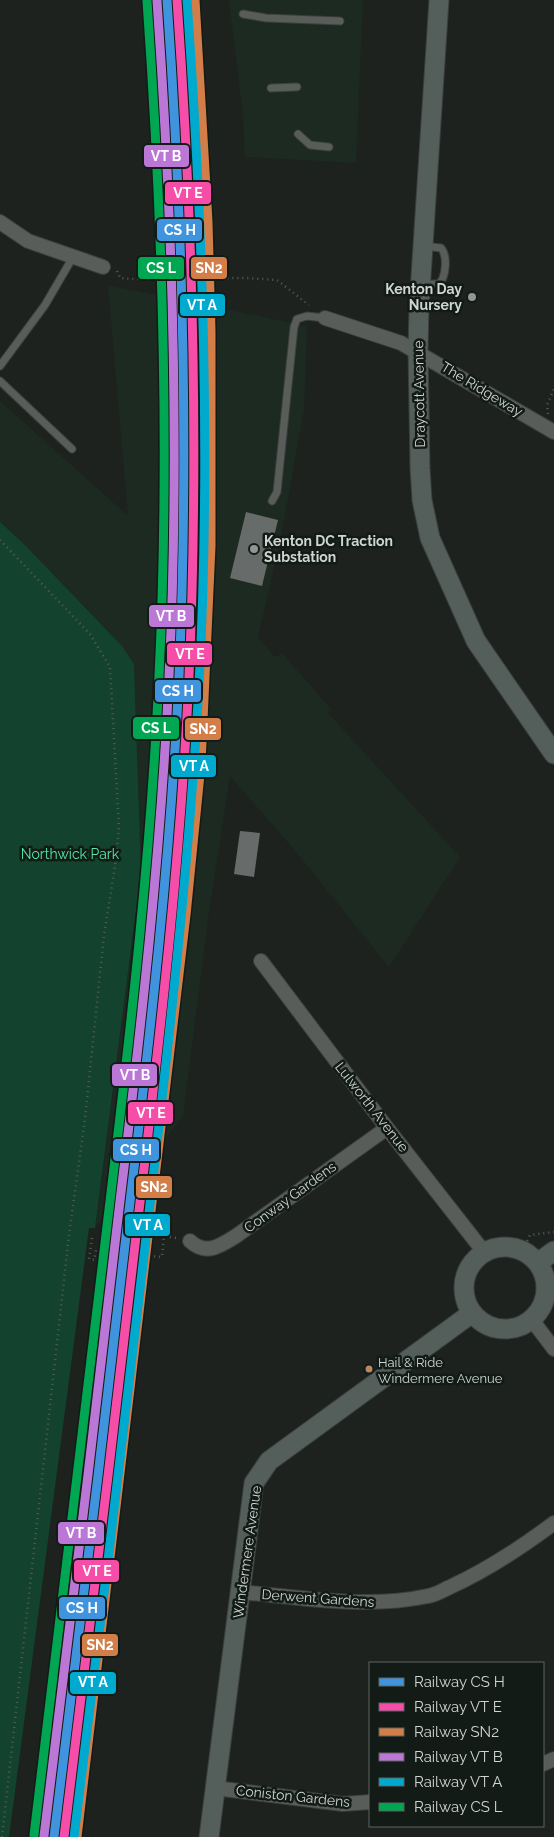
<svg xmlns="http://www.w3.org/2000/svg" width="554" height="1837" font-family="Raleway,sans-serif">
  <rect width="100%" height="100%" fill="#1d221f"/>
  <!-- built -->
  <g fill="#1c2a22">
    <path d="M229,0H363L356,163L245,157L243,116Z"/>
    <path d="M108,285L307,326L304,410L281,536L258,638L275,657L283,654L331,709L328,713L460,857L389,967L297,853L230,776L208,919L183,1116L95,1228L141,871L134,664L122,646L25,545L0,523V401L128,516Z"/>
  </g>
  <!-- green -->
  <path fill="#13422e" d="M0,522L25,545L122,646L134,664L141,871L95,1228H89L9,1837H0Z"/>
  <!-- building -->
  <g fill="#676b69">
    <path d="M246,512L278,520L262,586L230,578Z"/>
    <path d="M240,831L260,833L254,877L234,874Z"/>
  </g>
  <g fill="none" stroke-linecap="round" stroke-linejoin="round">
    <!-- lane casing -->
    <g stroke="#3b3f3d" stroke-width="9">
      <g id="lane">
        <path d="M243,14L266,18L340,21"/>
        <path d="M271,88L297,87"/>
        <path d="M298,134L310,145L329,147"/>
        <path d="M421,284H439C446,277 448,256 441,248L423,246"/>
        <path d="M0,366L45,305L73,257"/>
        <path d="M0,381L72,449"/>
        <path d="M272,501L277,492L294,327L297,319L307,316L325,318"/>
      </g>
    </g>
    <!-- street casing -->
    <g stroke="#3b3f3d" stroke-width="16">
      <g id="street">
        <path d="M0,222L28,241L103,267"/>
        <path d="M325,318L401,343L554,432"/>
        <path d="M261,961L387,1128L484,1252"/>
        <path d="M190,1241C206,1256 220,1246 236,1236L387,1128"/>
        <path d="M532,1320L554,1349"/>
        <path d="M241,1592C303,1598 367,1609 428,1596C436,1595 443,1590 450,1587C487,1570 522,1547 554,1523"/>
        <path d="M543,1764L554,1759"/>
        <path d="M215,1788L343,1804L370,1802"/>
      </g>
    </g>
    <!-- secondary casing -->
    <g stroke="#3b3f3d" stroke-width="21">
      <g id="secondary">
        <path d="M439,0L419,307L418,351L420,468L422,500L430,538L476,641L554,754"/>
        <circle cx="505" cy="1288" r="41"/>
        <path d="M539,1262L554,1251"/>
        <path d="M209,1837L254,1483L269,1461L472,1313"/>
      </g>
    </g>
    <!-- path -->
    <g stroke="#585c5a" stroke-width="2.5" stroke-dasharray="1 4" stroke-linecap="butt">
      <path d="M117,271L120,278L132,279L246,278L277,280L309,305"/>
      <path d="M548,414L547,405L554,389"/>
      <path d="M0,540L90,634L110,667L119,828L115,866L104,935L85,1119L69,1235L2,1837"/>
      <path d="M92,1238L89,1259L94,1260L96,1250L162,1257L164,1236L176,1238"/>
      <path d="M523,1250L530,1235L554,1232"/>
      <path d="M546,1280L554,1278"/>
    </g>
    <!-- lane -->
    <use href="#lane" stroke="#585d5a" stroke-width="7"/>
    <!-- street -->
    <use href="#street" stroke="#585d5a" stroke-width="14"/>
    <!-- secondary -->
    <use href="#secondary" stroke="#545e5a" stroke-width="19"/>
    <!-- rail-1 casing -->
    <g stroke="#121b16" stroke-width="12">
      <path id="rail-1" d="M54,1837C80,1625 106,1414 130,1202C151,1027 171,852 179,676C189,450 183,225 167,0"/>
    </g>
    <!-- rail-2 casing -->
    <g stroke="#121b16" stroke-width="12">
      <path id="rail-2" d="M64,1837C90,1625 116,1414 140,1202C161,1027 181,852 189,676C199,450 193,225 177,0"/>
    </g>
    <!-- rail-3 casing -->
    <g stroke="#121b16" stroke-width="12">
      <path id="rail-3" d="M77,1837L186,915L201,764L211,546V331L208,222L195,0"/>
    </g>
    <!-- rail-4 casing -->
    <g stroke="#121b16" stroke-width="12">
      <path id="rail-4" d="M44,1836C70,1624 96,1413 120,1201C141,1027 161,852 169,676C180,451 173,226 157,1"/>
    </g>
    <!-- rail-5 casing -->
    <g stroke="#121b16" stroke-width="12">
      <path id="rail-5" d="M74,1837C99,1635 124,1432 147,1230C168,1049 189,867 199,685C211,457 203,228 187,0"/>
    </g>
    <!-- rail-6 casing -->
    <g stroke="#121b16" stroke-width="12">
      <path id="rail-6" d="M34,1835C60,1623 86,1412 110,1201C131,1026 151,852 159,676C170,451 163,226 147,1"/>
    </g>
    <!-- rail-1 -->
    <use href="#rail-1" stroke="#4094de" stroke-width="9"/>
    <!-- rail-2 -->
    <use href="#rail-2" stroke="#f54da8" stroke-width="9"/>
    <!-- rail-3 -->
    <use href="#rail-3" stroke="#d37d49" stroke-width="9"/>
    <!-- rail-4 -->
    <use href="#rail-4" stroke="#ba77d6" stroke-width="9"/>
    <!-- rail-5 -->
    <use href="#rail-5" stroke="#00a9ce" stroke-width="9"/>
    <!-- rail-6 -->
    <use href="#rail-6" stroke="#00a651" stroke-width="9"/>
  </g>
  <!-- markers -->
  <g fill="#919693" stroke="#121b16" stroke-width="2">
    <circle cx="472" cy="297" r="5"/>
    <circle cx="254" cy="549" r="5"/>
  </g>
  <circle fill="#bb8660" stroke="#121b16" stroke-width="2" cx="369" cy="1369" r="4.5"/>
  <g text-anchor="middle" stroke-width="5" stroke-linejoin="round" paint-order="stroke">
    <!-- bus labels -->
    <g font-size="13" fill="#cfd5d2" stroke="#121b16" text-anchor="start">
      <text x="378" y="1367">Hail &amp; Ride<tspan x="378" dy="16">Windermere Avenue</tspan></text>
    </g>
    <!-- poi labels -->
    <g font-size="14" font-weight="bold" fill="#cfd5d2" stroke="#121b16" text-anchor="end">
      <text x="462" y="294">Kenton Day<tspan x="462" dy="16">Nursery</tspan></text>
      <text x="264" y="546" text-anchor="start">Kenton DC Traction<tspan x="264" dy="16">Substation</tspan></text>
    </g>
    <!-- street labels -->
    <g font-size="14" fill="#cfd5d2" stroke="#121b16">
      <text transform="translate(482 389) rotate(31)" y="5">The Ridgeway</text>
      <text transform="translate(419 394) rotate(-91)" y="5">Draycott Avenue</text>
      <text transform="translate(372 1107) rotate(52)" y="5">Lulworth Avenue</text>
      <text transform="translate(290 1197) rotate(-36)" y="5">Conway Gardens</text>
      <text transform="translate(247 1552) rotate(-82)" y="5">Windermere Avenue</text>
      <text transform="translate(318 1598) rotate(4)" y="5">Derwent Gardens</text>
      <text transform="translate(293 1796) rotate(6)" y="5">Coniston Gardens</text>
    </g>
    <!-- park labels -->
    <g font-size="14" fill="#54e7a7" stroke="#121b16">
      <text x="70" y="859">Northwick Park</text>
    </g>
  </g>
  <g stroke="#121b16" stroke-width="2">
    <rect x="143" y="144" width="47" height="24" rx="5" fill="#ba77d6"/>
    <rect x="164" y="181" width="48" height="24" rx="5" fill="#f54da8"/>
    <rect x="156" y="218" width="47" height="24" rx="5" fill="#4094de"/>
    <rect x="190" y="256" width="38" height="24" rx="5" fill="#d37d49"/>
    <rect x="137" y="256" width="48" height="24" rx="5" fill="#00a651"/>
    <rect x="179" y="293" width="47" height="24" rx="5" fill="#00a9ce"/>
    <rect x="148" y="604" width="47" height="24" rx="5" fill="#ba77d6"/>
    <rect x="166" y="642" width="47" height="24" rx="5" fill="#f54da8"/>
    <rect x="154" y="679" width="48" height="24" rx="5" fill="#4094de"/>
    <rect x="132" y="716" width="48" height="24" rx="5" fill="#00a651"/>
    <rect x="184" y="717" width="38" height="24" rx="5" fill="#d37d49"/>
    <rect x="170" y="754" width="47" height="24" rx="5" fill="#00a9ce"/>
    <rect x="111" y="1063" width="47" height="24" rx="5" fill="#ba77d6"/>
    <rect x="127" y="1101" width="47" height="24" rx="5" fill="#f54da8"/>
    <rect x="112" y="1138" width="48" height="24" rx="5" fill="#4094de"/>
    <rect x="135" y="1175" width="38" height="24" rx="5" fill="#d37d49"/>
    <rect x="124" y="1213" width="47" height="24" rx="5" fill="#00a9ce"/>
    <rect x="57" y="1521" width="48" height="24" rx="5" fill="#ba77d6"/>
    <rect x="73" y="1559" width="47" height="24" rx="5" fill="#f54da8"/>
    <rect x="58" y="1596" width="48" height="24" rx="5" fill="#4094de"/>
    <rect x="81" y="1633" width="38" height="24" rx="5" fill="#d37d49"/>
    <rect x="69" y="1671" width="48" height="24" rx="5" fill="#00a9ce"/>
  </g>
  <g font-size="14" text-anchor="middle" font-weight="bold" fill="#fff">
    <text x="166" y="161">VT B</text>
    <text x="188" y="198">VT E</text>
    <text x="180" y="235">CS H</text>
    <text x="209" y="273">SN2</text>
    <text x="161" y="273">CS L</text>
    <text x="202" y="310">VT A</text>
    <text x="171" y="621">VT B</text>
    <text x="190" y="659">VT E</text>
    <text x="178" y="696">CS H</text>
    <text x="156" y="733">CS L</text>
    <text x="203" y="734">SN2</text>
    <text x="194" y="771">VT A</text>
    <text x="135" y="1080">VT B</text>
    <text x="151" y="1118">VT E</text>
    <text x="136" y="1155">CS H</text>
    <text x="154" y="1192">SN2</text>
    <text x="148" y="1230">VT A</text>
    <text x="81" y="1538">VT B</text>
    <text x="97" y="1576">VT E</text>
    <text x="82" y="1613">CS H</text>
    <text x="100" y="1650">SN2</text>
    <text x="93" y="1687">VT A</text>
  </g>
  <!-- legend -->
  <rect x="369" y="1662" width="175" height="165" fill="#121b16" stroke="#5e6561"/>
  <rect x="379" y="1678" width="25" height="8" fill="#4094de" stroke="#5e6561"/>
  <text x="414" y="1687" font-size="15" fill="#cfd5d2">Railway CS H</text>
  <rect x="379" y="1703" width="25" height="8" fill="#f54da8" stroke="#5e6561"/>
  <text x="414" y="1712" font-size="15" fill="#cfd5d2">Railway VT E</text>
  <rect x="379" y="1728" width="25" height="8" fill="#d37d49" stroke="#5e6561"/>
  <text x="414" y="1737" font-size="15" fill="#cfd5d2">Railway SN2</text>
  <rect x="379" y="1753" width="25" height="8" fill="#ba77d6" stroke="#5e6561"/>
  <text x="414" y="1762" font-size="15" fill="#cfd5d2">Railway VT B</text>
  <rect x="379" y="1778" width="25" height="8" fill="#00a9ce" stroke="#5e6561"/>
  <text x="414" y="1787" font-size="15" fill="#cfd5d2">Railway VT A</text>
  <rect x="379" y="1803" width="25" height="8" fill="#00a651" stroke="#5e6561"/>
  <text x="414" y="1812" font-size="15" fill="#cfd5d2">Railway CS L</text>
</svg>
